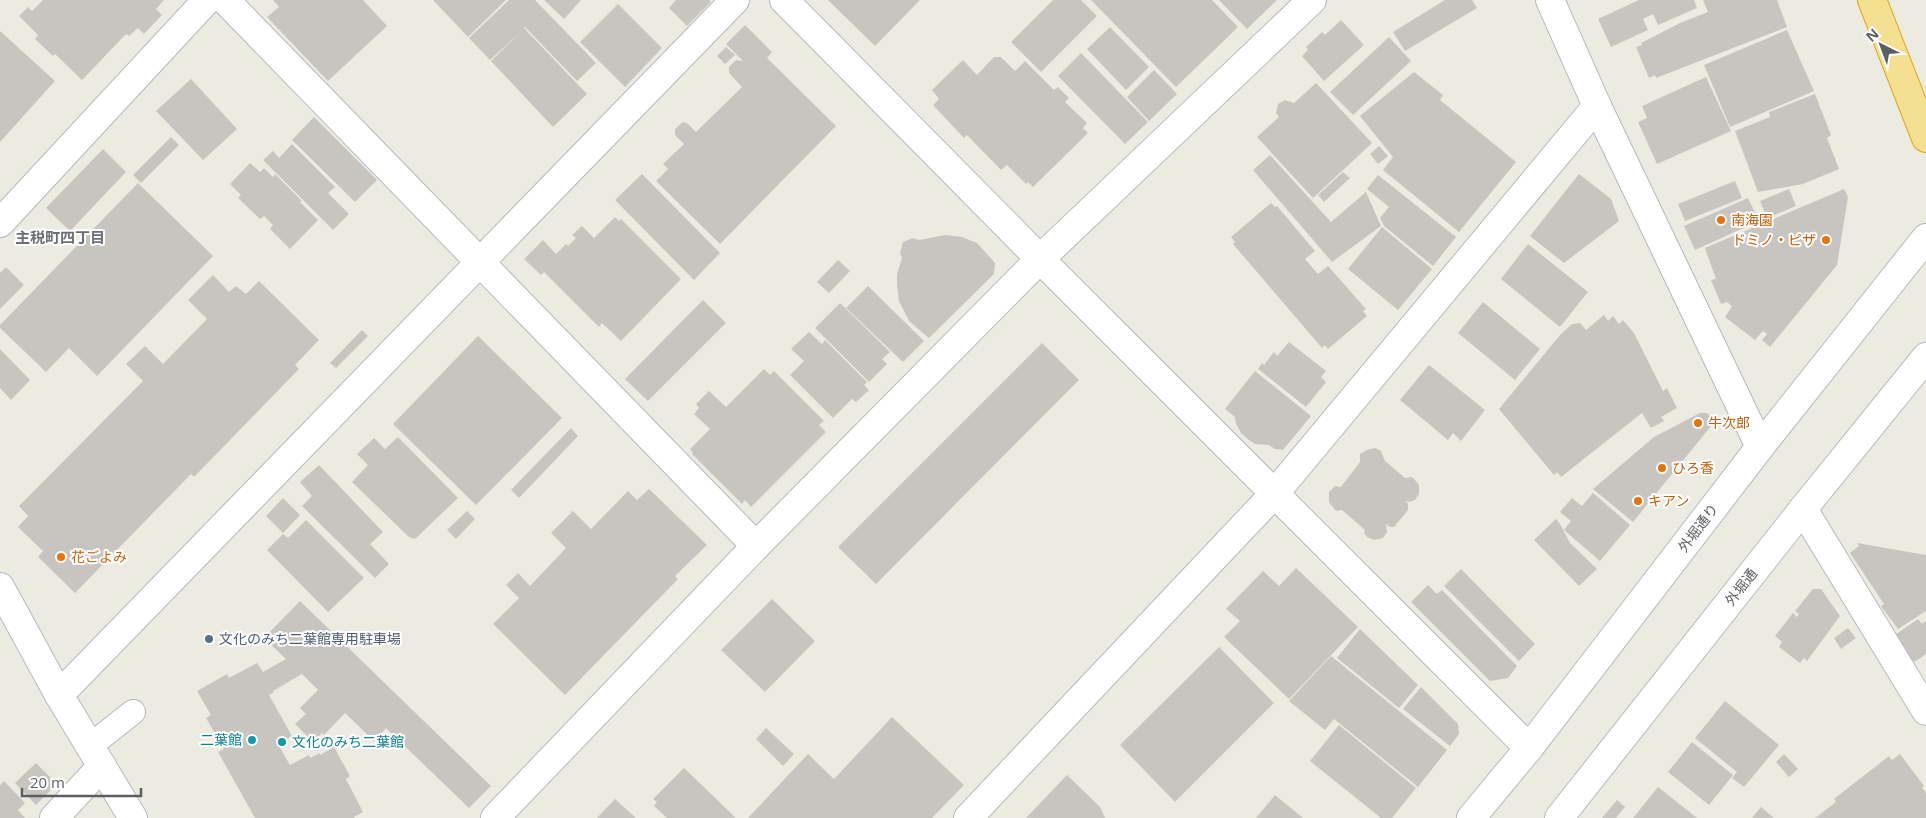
<svg xmlns="http://www.w3.org/2000/svg" width="1926" height="818" font-family="'Open Sans','Noto Sans JP',sans-serif">
  <rect width="100%" height="100%" fill="#ecebe2"/>
  <!-- building -->
  <g fill="#c8c5c0">
    <path d="M43,0H164L156,9L162,15L144,34L138,28L129,36L126,34L82,80L55,54L53,56L35,39L38,35L19,16L28,7L32,11Z"/>
    <path d="M273,0H363L387,26L328,81L267,17L279,7Z"/>
    <path d="M433,0H506L468,37Z"/>
    <path d="M509,0H535L596,63L577,81L525,27L524,28L587,94L553,127L491,61L522,31L490,60L469,38Z"/>
    <path d="M544,0H581L564,19Z"/>
    <path d="M676,0H709L711,2L687,26L669,8Z"/>
    <path d="M828,0H920L875,46Z"/>
    <path d="M1053,0H1081L1097,16L1041,72L1011,42Z"/>
    <path d="M1091,0H1212L1238,27L1176,87Z"/>
    <path d="M1219,0H1277L1247,29Z"/>
    <path d="M1445,0H1472L1477,8L1405,51L1393,32Z"/>
    <path d="M1639,0H1694L1697,8L1658,25L1653,14L1643,19L1648,30L1611,47L1598,19Z"/>
    <path d="M1703,0H1777L1787,27L1656,78L1655,75L1649,78L1636,47L1642,45L1641,43L1680,23L1708,12Z"/>
    <path d="M618,4L662,48L625,87L580,42Z"/>
    <path d="M1341,20L1364,45L1324,81L1302,56L1308,50L1306,47L1322,32L1325,35Z"/>
    <path d="M745,25L772,52L767,58L836,126L720,244L656,181L668,169L663,164L684,144L675,135V129L683,122L688,124L696,132L742,87L729,73V67L736,60L743,61L726,44Z"/>
    <path d="M1110,27L1149,67L1126,90L1087,49Z"/>
    <path d="M1787,30L1814,91L1730,127L1704,65Z"/>
    <path d="M0,31L55,81L0,142Z"/>
    <path d="M1389,37L1411,61L1353,115L1330,92Z"/>
    <path d="M726,47L735,55L725,64L717,56Z"/>
    <path d="M1081,53L1148,122L1125,144L1058,76Z"/>
    <path d="M994,57H1001L1015,71L1025,61L1054,90L1058,87L1069,98L1065,102L1087,123L1083,128L1088,133L1033,187L1028,182L1026,184L1007,165L1001,170L967,135L964,138L933,105L939,99L932,90L963,60L977,75Z"/>
    <path d="M1154,70L1177,94L1149,121L1127,97Z"/>
    <path d="M1414,72L1443,95L1440,100L1516,162L1459,232L1383,170L1393,157L1360,116Z"/>
    <path d="M1706,77L1731,131L1657,164L1638,122L1647,118L1642,106Z"/>
    <path d="M191,79L237,129L203,160L156,111Z"/>
    <path d="M1316,83L1372,143L1313,198L1257,137L1279,117L1276,113L1278,104L1285,100L1294,103Z"/>
    <path d="M1815,94L1831,135L1827,138L1839,169L1803,184L1758,192L1735,131L1770,117L1769,112Z"/>
    <path d="M314,117L377,180L355,202L292,140Z"/>
    <path d="M171,137L179,145L141,183L133,175Z"/>
    <path d="M292,144L335,187L328,193L349,214L333,230L263,160L273,151L279,158Z"/>
    <path d="M1379,146L1388,156L1378,164L1370,154Z"/>
    <path d="M103,149L126,172L70,231L46,208Z"/>
    <path d="M1270,155L1331,222L1366,192L1381,226L1332,262L1253,170Z"/>
    <path d="M250,163L260,172L264,168L273,177L275,174L302,201L300,202L318,220L290,249L270,229L273,225L264,216L260,219L238,198L241,195L230,184Z"/>
    <path d="M1343,172L1350,178L1324,202L1318,195Z"/>
    <path d="M642,174L720,253L694,280L615,200Z"/>
    <path d="M1579,174L1611,199L1619,221L1564,263L1530,236Z"/>
    <path d="M1378,175L1456,237L1433,266L1384,226L1380,218L1389,207L1367,189Z"/>
    <path d="M1735,181L1742,198L1685,221L1678,204Z"/>
    <path d="M138,183L213,256L97,376L69,348L46,372L0,328V325Z"/>
    <path d="M1789,189L1796,206L1767,218L1760,201Z"/>
    <path d="M1844,189L1848,197L1837,265L1770,347L1762,340L1767,334L1763,331L1755,340L1725,317L1732,306L1727,302L1721,304L1711,280L1716,279L1705,248Z"/>
    <path d="M1748,198L1759,221L1695,250L1684,226Z"/>
    <path d="M1271,203L1275,207L1277,206L1315,251L1305,259L1318,274L1328,266L1366,309L1363,311L1367,316L1328,349L1324,345L1322,348L1233,244L1235,242L1231,237Z"/>
    <path d="M615,217L619,221L621,219L681,279L621,341L602,323L599,327L544,272L541,275L524,259L543,240L556,254L566,244L568,246L576,238L572,235L582,226L594,238Z"/>
    <path d="M1382,227L1432,269L1398,310L1348,269Z"/>
    <path d="M945,235L962,237L977,243L995,263L994,274L929,338L909,321L899,301L897,285V274L902,258L900,253L903,242L913,238L919,240Z"/>
    <path d="M1528,244L1588,292L1560,327L1501,279Z"/>
    <path d="M838,260L850,271L829,293L817,282Z"/>
    <path d="M6,267L24,285L0,309V273Z"/>
    <path d="M213,275L229,292L236,286L246,294L259,281L319,340L295,365L299,369L194,477L191,474L75,593L38,557L43,551L18,527L28,516L19,506L143,381L126,364L145,346L163,364L207,319L188,300Z"/>
    <path d="M868,286L924,341L903,362L846,308Z"/>
    <path d="M703,300L726,323L648,401L625,379Z"/>
    <path d="M1483,302L1540,349L1515,380L1458,333Z"/>
    <path d="M840,303L890,352L882,359L887,364L869,382L815,328Z"/>
    <path d="M1604,315L1608,321L1613,316L1619,324L1623,320L1634,333L1663,391L1667,388L1677,408L1661,417L1664,421L1651,428L1642,413L1561,477L1557,472L1554,475L1499,409L1560,335L1572,324L1580,323L1586,330Z"/>
    <path d="M362,330L368,336L336,368L330,363Z"/>
    <path d="M809,332L822,344L825,340L867,382L864,385L869,390L856,402L852,399L833,418L790,375L804,361L791,349Z"/>
    <path d="M478,336L562,418L476,505L393,424Z"/>
    <path d="M1289,342L1326,371L1321,377L1326,382L1306,407L1258,369L1262,363L1264,365L1274,352L1277,356Z"/>
    <path d="M1042,343L1079,380L876,584L838,547Z"/>
    <path d="M0,349L30,380L11,400L0,388Z"/>
    <path d="M1429,365L1485,410L1461,441L1453,433L1448,440L1400,400Z"/>
    <path d="M764,369L770,375L774,371L824,421L819,425L826,432L751,507L745,500L742,504L692,454L693,453L690,449L710,429L694,414L699,408L696,404L709,391L726,407Z"/>
    <path d="M1255,371L1311,416L1283,450L1275,449L1269,445L1255,444L1249,440L1241,433L1236,424L1235,417L1225,409Z"/>
    <path d="M1700,413H1707L1712,418L1711,426L1633,522L1593,489L1654,437Z"/>
    <path d="M571,428L578,436L519,498L511,490Z"/>
    <path d="M398,437L458,498L415,539L409,537L352,482L368,465L357,454L374,438L385,449Z"/>
    <path d="M1375,448L1381,451L1385,461L1405,478L1412,477L1415,480L1419,485V494L1415,500L1408,502L1405,500L1408,504V510L1394,527H1390L1386,524L1387,532L1383,538L1374,540L1367,537L1364,533L1365,530L1342,510L1336,511L1329,502V492L1335,486L1341,487L1360,462V454L1367,450Z"/>
    <path d="M319,465L383,532L370,544L389,564L375,578L302,506L312,496L300,482Z"/>
    <path d="M649,489L707,545L675,576L678,579L565,695L493,624L519,598L506,585L518,573L530,586L566,548L551,533L573,511L591,529L628,491L637,500Z"/>
    <path d="M1593,493L1630,525L1600,561L1564,530L1571,521L1560,512L1572,498L1582,506Z"/>
    <path d="M283,498L300,515L283,533L266,516Z"/>
    <path d="M467,511L475,519L456,539L447,530Z"/>
    <path d="M1556,519L1560,524L1570,543L1597,569L1579,586L1534,540Z"/>
    <path d="M306,520L364,578L328,612L267,550L283,534L288,538Z"/>
    <path d="M1857,543L1926,555V611L1898,629L1881,606L1884,604L1850,553L1859,546Z"/>
    <path d="M1296,568L1358,627L1289,699L1224,637L1240,621L1226,609L1263,571L1279,586Z"/>
    <path d="M1461,569L1535,644L1519,661L1444,586Z"/>
    <path d="M1428,585L1437,594L1442,590L1517,666L1508,678L1490,681L1411,602Z"/>
    <path d="M1813,589H1821L1840,616L1807,661L1804,658L1800,663L1779,647L1782,642L1775,636L1793,613L1797,617L1799,614L1795,611Z"/>
    <path d="M772,599L815,641L765,692L721,650Z"/>
    <path d="M300,601L491,786L469,808L386,728L374,741L345,713L324,735L322,733L313,742L295,724L306,714L300,708L318,690L302,674L273,691L274,692L269,695L292,736L278,744L290,765L309,755L310,758L320,753V755L334,747L350,776L346,779L363,812L354,817L355,818H255L218,752L224,749L206,718L211,715L197,691L227,674L229,678L257,663L263,672L286,659L264,638Z"/>
    <path d="M1918,619L1922,624L1926,621V654L1914,662L1895,635Z"/>
    <path d="M1848,628L1856,638L1841,649L1834,638Z"/>
    <path d="M1360,629L1418,685L1399,708L1337,658Z"/>
    <path d="M1219,647L1274,703L1175,802L1120,745Z"/>
    <path d="M1331,656L1447,750L1418,787L1334,719L1325,730L1289,701Z"/>
    <path d="M1421,687L1458,724L1459,734L1450,746L1403,709Z"/>
    <path d="M1725,701L1779,745L1744,787L1732,778L1737,772L1695,738Z"/>
    <path d="M892,717L964,785L932,818H748L808,754L834,779Z"/>
    <path d="M1339,725L1416,788L1392,818H1381L1310,761Z"/>
    <path d="M766,728L794,754L783,766L756,739Z"/>
    <path d="M1692,742L1733,775L1709,805L1668,772Z"/>
    <path d="M1784,754L1798,769L1789,777L1776,762Z"/>
    <path d="M1900,754L1924,786L1922,788L1926,793V818H1815L1836,802L1834,799L1889,756L1892,760Z"/>
    <path d="M36,763L57,784L36,805L15,783Z"/>
    <path d="M684,768L736,818H667L654,806L657,802L653,799Z"/>
    <path d="M1067,775L1100,807L1105,818H1026Z"/>
    <path d="M4,781L25,803L18,810L25,818H0V785Z"/>
    <path d="M1658,787L1697,818H1633Z"/>
    <path d="M1275,795L1303,818H1256Z"/>
    <path d="M615,799L636,818H597Z"/>
    <path d="M1617,800L1625,807L1616,818H1602Z"/>
    <path d="M1761,807L1774,818H1752Z"/>
  </g>
  <g fill="none" stroke-linecap="round" stroke-linejoin="round">
    <!-- lane casing -->
    <g stroke="#b5b8bc" stroke-width="26">
      <path id="lane" d="M90,746L133,712"/>
    </g>
    <!-- street casing -->
    <g stroke="#b5b8bc" stroke-width="30">
      <g id="street">
        <path d="M225,0L756,546"/>
        <path d="M784,0L1040,259L1529,748"/>
        <path d="M1550,0L1597,106L1760,447"/>
        <path d="M0,223L207,0"/>
        <path d="M1803,509L1926,711"/>
        <path d="M59,695L735,0"/>
        <path d="M54,818L102,766"/>
        <path d="M495,818L756,546L1040,259L1312,0"/>
        <path d="M968,818L1275,493L1597,106"/>
      </g>
    </g>
    <!-- secondary casing -->
    <g stroke="#b6b9be" stroke-width="30">
      <g id="secondary">
        <path d="M0,587L59,695L133,818"/>
        <path d="M1471,818L1529,748L1760,447L1926,238"/>
        <path d="M1559,818L1803,509L1926,357"/>
      </g>
    </g>
    <!-- highway casing -->
    <g stroke="#dfa710" stroke-width="30">
      <path id="highway" d="M1872,0L1926,138"/>
    </g>
    <!-- lane -->
    <use href="#lane" stroke="#fff" stroke-width="24"/>
    <!-- street -->
    <use href="#street" stroke="#fff" stroke-width="28"/>
    <!-- secondary -->
    <use href="#secondary" stroke="#fff" stroke-width="28"/>
    <!-- highway -->
    <use href="#highway" stroke="#f5e091" stroke-width="28"/>
  </g>
  <!-- markers -->
  <g fill="#e8710a" stroke="#fff" stroke-width="2">
    <circle cx="1721" cy="220" r="5"/>
    <circle cx="1826" cy="240" r="5"/>
    <circle cx="1698" cy="423" r="5"/>
    <circle cx="1662" cy="468" r="5"/>
    <circle cx="1638" cy="501" r="5"/>
    <circle cx="61" cy="557" r="5"/>
  </g>
  <circle fill="#5c6f8a" stroke="#fff" stroke-width="2" cx="209" cy="639" r="5"/>
  <g fill="#0f9aa8" stroke="#fff" stroke-width="2">
    <circle cx="252" cy="740" r="5"/>
    <circle cx="282" cy="742" r="5"/>
  </g>
  <g text-anchor="middle" stroke-width="4" stroke-linejoin="round" paint-order="stroke">
    <!-- food labels -->
    <g font-size="14" fill="#c56008" stroke="#fff" text-anchor="start">
      <text x="1731" y="225">南海園</text>
      <text x="1816" y="245" text-anchor="end">ドミノ・ピザ</text>
      <text x="1708" y="428">牛次郎</text>
      <text x="1672" y="473">ひろ香</text>
      <text x="1648" y="506">キアン</text>
      <text x="71" y="562">花ごよみ</text>
    </g>
    <!-- street labels -->
    <g font-size="14" fill="#5b5e62" stroke="#fff">
      <text transform="translate(1698 528) rotate(-53)" y="5">外堀通り</text>
      <text transform="translate(1741 587) rotate(-52)" y="5">外堀通</text>
    </g>
    <!-- service labels -->
    <g font-size="14" fill="#4e5e75" stroke="#fff" text-anchor="start">
      <text x="219" y="644">文化のみち二葉館専用駐車場</text>
    </g>
    <!-- culture labels -->
    <g font-size="14" fill="#0d838f" stroke="#fff" text-anchor="end">
      <text x="242" y="745">二葉館</text>
      <text x="292" y="747" text-anchor="start">文化のみち二葉館</text>
    </g>
    <!-- neighbourhood labels -->
    <g font-size="15" font-weight="bold" fill="#6c7074" stroke="#fff">
      <text x="60" y="243">主税町四丁目</text>
    </g>
  </g>
  <!-- north arrow -->
  <g transform="translate(1881 45) rotate(318)" stroke="#ffffff" stroke-width="4" paint-order="stroke">
  <path d="M0-4L9 19L0 12L-9 19Z" fill="#5b5e62"/>
  <text y="-8" font-size="14" font-weight="bold" text-anchor="middle" fill="#5b5e62">N</text>
  </g>
  <!-- scale -->
  <path d="M22 788v8h119v-8" fill="none" stroke="#5b5e62" stroke-width="2.5"/>
  <text x="30" y="788" font-size="15" fill="#5b5e62" stroke="#ffffff" stroke-width="4" paint-order="stroke">20 m</text>
</svg>
